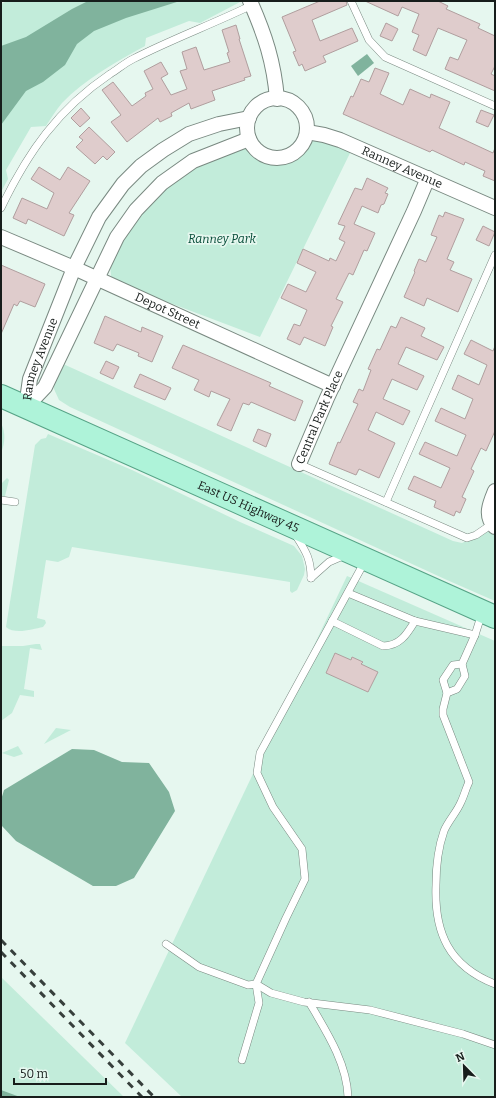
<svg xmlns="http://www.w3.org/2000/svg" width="496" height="1098" font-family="Bitter,serif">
  <rect width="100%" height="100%" fill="#e6f7ef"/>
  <!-- green -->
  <g fill="#c2ecda">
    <path d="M7,1H242L200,23L189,21L146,38L145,46C116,62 85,79 62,103C56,110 51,118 46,126L31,127L6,170L8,179L1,192V4Z"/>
    <path d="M313,139L351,151L260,337L117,283L111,276L110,264L129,224L186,169L242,148L252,151L270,162L285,161L296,157L306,144Z"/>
    <path d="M61,363L453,541L462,543L486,531L495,535V601L447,580L70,407L59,400L54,389V377Z"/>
    <path d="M1,423C6,433 5,443 1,453Z"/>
    <path d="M48,434L132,470L240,522L294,546L302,556L305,569L304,575L297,590L292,593L290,591V582L72,547L69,557L58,562L46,560L37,618L45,620L46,623L43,627C33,629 15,635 6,627L35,445L41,439L46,438Z"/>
    <path d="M7,478L9,480L5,496H1V484Z"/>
    <path d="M347,576L495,641V1097H182L125,1043Z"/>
    <path d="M36,644H40L42,650L30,648L24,689L34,691V697L20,695L12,713L1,721L2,646H23Z"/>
    <path d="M56,728L71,730L44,744Z"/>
    <path d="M18,746L23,754L14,757L2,753Z"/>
    <path d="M1,977L124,1097H1Z"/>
  </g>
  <!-- water -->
  <g fill="#80b39d">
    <path d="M88,1H180L126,18L94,31L77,44L65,65L43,82L26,91L1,125V46L26,37L72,9Z"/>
    <path d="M367,54L374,63L358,76L351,66Z"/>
    <path d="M72,749L94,750L122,762L149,763L169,792L175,811L134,878L116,886H93L16,841L2,826L1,822V800L4,790Z"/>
    <path d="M1,1090L20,1097H1Z"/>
  </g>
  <!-- building -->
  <g fill="#dfcccc" stroke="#b09e9e">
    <path d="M320,1H346L347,5L312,20L320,41L352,28L358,41L323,56L326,62L305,71L302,64L299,66L293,52L296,51L282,17Z"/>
    <path d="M365,1H438L448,6L446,9L480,24L478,28L495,36V66L491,74L495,76V91L445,69L450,57L458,60L467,40L438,28L426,56L413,50L419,35L412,32L419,14L402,7L398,16Z"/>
    <path d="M386,23L398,29L392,41L380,36Z"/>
    <path d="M236,25L240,39H239L251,76L244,78L245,80L212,91L215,100L191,109L189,103L171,113L172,116L160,122L158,118L127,142L111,122L121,115L102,90L113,82L132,106L146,96L145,93L153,89L144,71L161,62L168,74L161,78L171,95L187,89L180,71L187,69L182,52L196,47L204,70L230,62L227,53L229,52L222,30Z"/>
    <path d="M375,68L389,73L380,94L403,105L410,89L430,98L431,94L450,102L439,128L493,153L495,148V181L483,176L485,171L465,162L464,165L432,150L430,152L343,114L351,96L353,97L361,79L369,82Z"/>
    <path d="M81,108L90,118L80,127L71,118Z"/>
    <path d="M481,110L494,115L488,127L476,122Z"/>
    <path d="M89,127L115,152L107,160L103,156L95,164L76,147L83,140L79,137Z"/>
    <path d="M39,167L60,180L68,167L90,181L69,213L74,215L64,236L28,219L26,224L13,218L22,198L47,209L54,193L31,179Z"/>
    <path d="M367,178L388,188L385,193L388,194L384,204L381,205L378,213L362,206L354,224L375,233L367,251L364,250L353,275L349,273L336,299L343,302L331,326L333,327L325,346L304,337L300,345L287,339L294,324L300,326L307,310L281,298L288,284L306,292L316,272L297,263L303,249L329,261L330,258L336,261L345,242L339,239L345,226L338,224L355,188L362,190Z"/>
    <path d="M445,212L464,219L447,259L454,262L450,270L472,279L458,312L427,298L424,306L404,297L415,272L414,271L419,259L426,262L437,237L431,235L439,215L443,217Z"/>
    <path d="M483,226L495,232L489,246L476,240Z"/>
    <path d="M1,265L45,284L35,307L20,301L17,306L14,304L1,334Z"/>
    <path d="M105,316L141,332L142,327L163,336L152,362L138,356L139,353L117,344L113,351L94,343Z"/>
    <path d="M401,317L425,328L421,336L444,347L437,360L406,347L398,364L424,376L417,390L392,379L383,399L410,411L403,425L376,412L368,430L395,443L379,478L359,469L356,475L329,464L338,442L340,443L358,404L353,402L359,389L363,391L371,370L368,369L377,349L380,350L391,326L396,328Z"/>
    <path d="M471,340L493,351L495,346V431L486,451L481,448L471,469L474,471L462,497L466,499L460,513L456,511L454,516L434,507L436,501L408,489L414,476L441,488L450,468L419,454L425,442L457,456L466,435L435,421L441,408L465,419L473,399L452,389L458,375L479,385L487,365L464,354Z"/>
    <path d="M183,345L271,383L269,386L303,401L295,421L251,402L249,405L243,403L231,431L217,425L230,399L211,391L209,397L194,390L199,380L172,368Z"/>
    <path d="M106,361L119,367L113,379L100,373Z"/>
    <path d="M140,374L171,388L165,400L134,387Z"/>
    <path d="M258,429L271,434L266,447L253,441Z"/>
    <path d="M335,653L351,660L352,657L363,662L361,664L378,672L368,692L326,673Z"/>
  </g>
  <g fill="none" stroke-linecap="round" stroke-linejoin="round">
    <!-- lane casing -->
    <g stroke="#798981" stroke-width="8">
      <g id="lane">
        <path d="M351,1L369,40L385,57L495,106"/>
        <path d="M1,208C28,152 58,109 110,74C118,69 125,63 133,59C172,39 213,24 252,5"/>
        <path d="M299,464L467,538L476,535L492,524"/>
        <path d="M1,500L15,502"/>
        <path d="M386,502L495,255"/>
        <path d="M295,534C305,550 311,558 311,578"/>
        <path d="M365,561L260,753L257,773L273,807L302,849L305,879L286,918L256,984L271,993L304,1002L370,1010L463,1034L495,1045"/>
        <path d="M311,578L329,562L345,555"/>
        <path d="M348,593L415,621L475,635"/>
        <path d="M332,621L383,646C400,646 407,634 415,621"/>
        <path d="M462,664L453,665L443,680L447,693L443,709V715L469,782C466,788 464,796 461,802C457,812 448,821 444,831C438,848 436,867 436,885C434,933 449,966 495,984"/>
        <path d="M447,693L457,689L465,676L462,664L475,635L482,613"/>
        <path d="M166,944L199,967L248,985L256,984L259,1003L242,1060"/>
        <path d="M309,1002C326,1031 347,1063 348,1097"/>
      </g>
    </g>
    <!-- street casing -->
    <g stroke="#798981" stroke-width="16">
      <g id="street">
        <path d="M250,1C265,35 274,62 277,99"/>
        <circle cx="277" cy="128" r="30"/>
        <path id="s1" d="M307,132L324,135L340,140L495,208"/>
        <path id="s2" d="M1,237L74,268L333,386"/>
        <path id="s3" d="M26,407L30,379L74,268L99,217L123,184L141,166L163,150L189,134L219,124L249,118"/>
        <path d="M26,407L45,387L117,237L136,210L162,183L193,161L249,139"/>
        <path id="s4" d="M299,464L327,398L414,211L428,178"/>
        <path d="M495,491C490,503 484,516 495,527"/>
      </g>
    </g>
    <!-- primary casing -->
    <g stroke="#56a386" stroke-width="24">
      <g id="primary">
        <path id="s5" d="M1,396L495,617"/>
      </g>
    </g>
    <!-- lane -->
    <use href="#lane" stroke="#fff" stroke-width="7"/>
    <!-- street -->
    <use href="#street" stroke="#fff" stroke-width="14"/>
    <!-- primary -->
    <use href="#primary" stroke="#aef3d9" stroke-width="22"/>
    <!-- rail -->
    <g stroke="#373f3c" stroke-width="3" stroke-dasharray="7 7" stroke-linecap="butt">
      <path d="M1,940L154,1097"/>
      <path d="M1,952L142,1097"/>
    </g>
  </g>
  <g text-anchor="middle" stroke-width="3.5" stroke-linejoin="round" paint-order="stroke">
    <!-- street labels -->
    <g font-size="12" fill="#171d1b" stroke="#e6f7ef">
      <text dy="4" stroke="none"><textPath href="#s1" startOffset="102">Ranney Avenue</textPath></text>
      <text dy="4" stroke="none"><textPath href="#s2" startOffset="182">Depot Street</textPath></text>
      <text dy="4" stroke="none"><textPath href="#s3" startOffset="50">Ranney Avenue</textPath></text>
      <text dy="4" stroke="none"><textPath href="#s4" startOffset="51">Central Park Place</textPath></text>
      <text dy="4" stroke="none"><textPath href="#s5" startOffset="271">East US Highway 45</textPath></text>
    </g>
    <!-- park labels -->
    <g font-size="12" font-style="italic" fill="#034a36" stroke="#e6f7ef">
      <text x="222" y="243">Ranney Park</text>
    </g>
  </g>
  <!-- border -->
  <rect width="496" height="1098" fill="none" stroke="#171d1b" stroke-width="4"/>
  <!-- north arrow -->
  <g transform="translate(464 1066) rotate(337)" stroke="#e6f7ef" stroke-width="3" paint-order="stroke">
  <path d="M0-3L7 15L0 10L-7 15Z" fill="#171d1b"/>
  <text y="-6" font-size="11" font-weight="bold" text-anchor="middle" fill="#171d1b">N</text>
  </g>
  <!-- scale -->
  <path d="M14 1078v6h92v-6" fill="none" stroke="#171d1b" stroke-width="2"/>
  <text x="20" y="1078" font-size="12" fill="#171d1b" stroke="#e6f7ef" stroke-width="3" paint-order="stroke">50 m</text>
</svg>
